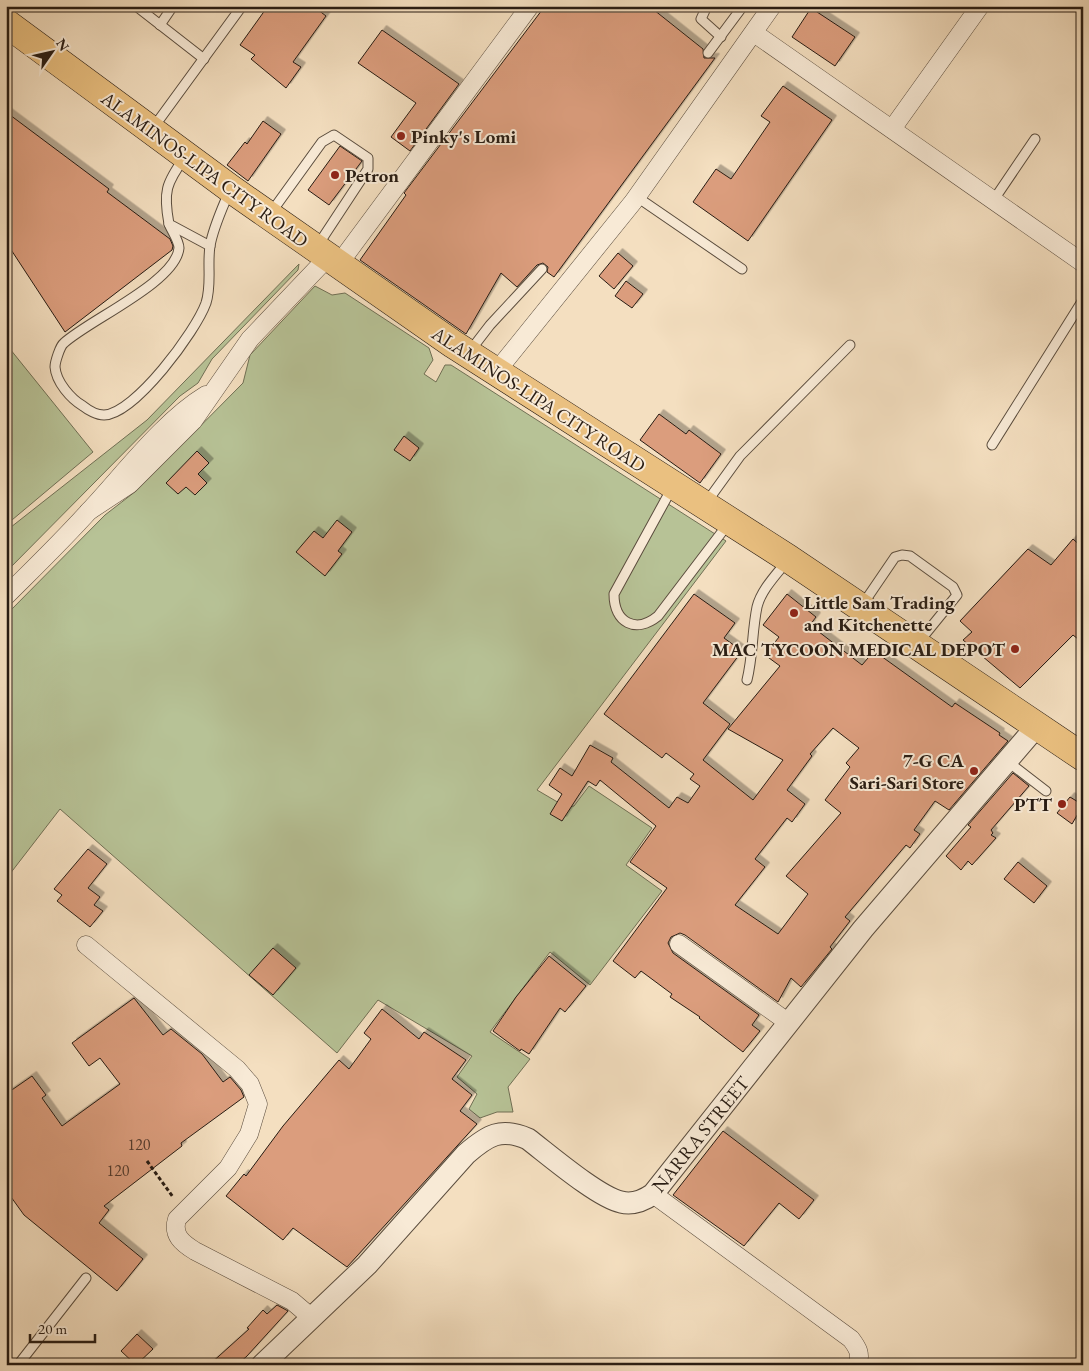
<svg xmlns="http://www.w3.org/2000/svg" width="1089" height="1371" font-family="'EB Garamond',serif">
  <defs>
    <filter id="shadow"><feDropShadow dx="4.5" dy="-4.5" stdDeviation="0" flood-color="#0004"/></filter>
  </defs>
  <rect width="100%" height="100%" fill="#f4dfc0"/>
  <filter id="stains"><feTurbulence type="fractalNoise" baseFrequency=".004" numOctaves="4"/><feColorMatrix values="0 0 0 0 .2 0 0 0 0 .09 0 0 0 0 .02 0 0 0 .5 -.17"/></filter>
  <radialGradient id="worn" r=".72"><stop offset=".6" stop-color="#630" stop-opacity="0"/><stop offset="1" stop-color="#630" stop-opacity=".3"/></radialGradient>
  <!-- green -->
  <g fill="#b7c296" stroke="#706f54">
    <path d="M299,264L298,270L212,359L198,383L180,396L6,572V531L147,420Z"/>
    <path d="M315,286L332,295L345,293L429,348L433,360L424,374L436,382L445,365H451L726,541L537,790L566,807L574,806L589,786L652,828L626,865L662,891L590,985L550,952L490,1032L530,1059L508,1087L513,1112H497L480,1118L469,1109L477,1094L457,1077L472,1056L378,1000L337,1053L60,809L6,879V615L105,515L136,491L243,383L250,355Z"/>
    <path d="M6,344L93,452L6,525Z"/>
  </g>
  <!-- building -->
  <g fill="#db9d7d" stroke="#281c13" fill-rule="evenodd" filter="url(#shadow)">
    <path d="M268,6H313L326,16L293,62L301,67L286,88L251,59L255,55L240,45Z"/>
    <path d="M545,6H649L703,49L704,58H715L554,277L547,272L548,267L543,263L537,265L517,287L501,273L466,334L360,260L406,195L404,193Z"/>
    <path d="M811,8L855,37L835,66L792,37Z"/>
    <path d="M382,30L459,84L410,151L391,137L416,103L358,63Z"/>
    <path d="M783,86L832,120L748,241L693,202L716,169L731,179L770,122L761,116Z"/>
    <path d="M6,112L109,189L107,192L170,239L173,246L172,250L65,332L6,242Z"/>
    <path d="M263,121L281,134L248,181L227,165L245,142L247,144Z"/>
    <path d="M340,146L362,161L329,205L308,190Z"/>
    <path d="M618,253L633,266L614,289L599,276Z"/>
    <path d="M626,281L643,294L632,308L615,296Z"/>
    <path d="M659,414L686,434L689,430L721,454L700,483L640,440Z"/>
    <path d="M404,436L419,448L410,461L394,450Z"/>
    <path d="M197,451L209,463L198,474L207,483L195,495L186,487L178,494L166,483Z"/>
    <path d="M337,520L352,532L338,551L342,554L325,576L296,552L314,531L323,538Z"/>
    <path d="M1073,539L1083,548V643L1073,635L1020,688L963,640L972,632L960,621L1028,549L1051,565Z"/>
    <path d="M694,594L735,623L724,638L742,651L703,703L730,724L703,760L753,800L783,760L728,729L780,666L765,655L779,637L763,625L787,594L816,617L810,625L862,665L874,651L952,707L955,703L1000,733L999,735L1008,741L949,810L935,801L914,830L920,834L910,848L906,845L845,917L850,921L830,947L832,949L801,987L791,978L778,1002L685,935L680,933L671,937L668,943L673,953L759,1015L752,1025L760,1031L743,1052L699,1018L700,1017L670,997L672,994L641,971L635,978L613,961L667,888L630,862L656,826L600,780L596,786L588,781L562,821L550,814L562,794L549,785L560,768L572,776L590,745L613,758L611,762L669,808L677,797L688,803L700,786L690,779L694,774L666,753L662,758L604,714ZM833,728L859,748L846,763L850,767L825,800L841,813L786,876L808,894L778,934L735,905L765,867L755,859L787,818L792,822L805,804L787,790L812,756L810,754Z"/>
    <path d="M1013,773L1029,786L991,830L993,833L991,835L996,838L972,865L968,861L961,870L946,856L971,827L968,825Z"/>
    <path d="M1070,797L1083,805L1072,824L1057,813Z"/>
    <path d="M88,849L107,864L88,888L100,897L94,905L103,911L90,927L57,901L62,895L54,889Z"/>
    <path d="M1018,862L1047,886L1034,903L1004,879Z"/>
    <path d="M273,948L296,968L273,995L249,975Z"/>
    <path d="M549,956L586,986L565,1012L560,1008L529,1054L521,1049L520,1051L493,1031L516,997Z"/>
    <path d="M134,998L163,1035L171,1029L202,1054L223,1082L230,1077L241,1090L244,1097L181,1143L182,1146L104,1206L109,1210L99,1223L143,1259L117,1291L24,1215L6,1190V1094L32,1076L46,1095L42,1098L62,1126L120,1084L100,1058L89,1066L72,1043Z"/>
    <path d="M382,1009L419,1039L424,1032L466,1060L452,1079L472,1095L460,1111L477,1124L347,1267L293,1228L283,1240L226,1196L244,1174L246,1176L283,1126L339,1060L349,1069L371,1039L364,1033Z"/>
    <path d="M723,1131L814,1200L799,1219L779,1203L744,1246L673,1195Z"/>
    <path d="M277,1305L288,1311L247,1356L237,1365H209L249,1329L247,1328L263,1310L267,1314Z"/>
    <path d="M137,1334L153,1349L136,1365L121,1351Z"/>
  </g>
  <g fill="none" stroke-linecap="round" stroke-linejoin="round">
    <!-- service casing -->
    <g stroke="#5b4d3e" stroke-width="11">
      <g id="service">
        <path d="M136,6L204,59"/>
        <path d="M707,6L701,19L721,37"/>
        <path d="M160,25L173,6"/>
        <path d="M708,53L743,6"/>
        <path d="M153,128L242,6"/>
        <path d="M185,157C166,183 163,192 169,224L210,246"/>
        <path d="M637,197L742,269"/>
        <path d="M993,201L1035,139"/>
        <path d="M270,214L322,142L334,135L368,158V169L318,245"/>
        <path d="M169,224C172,231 179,241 179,248C176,282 89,320 64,343C60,346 55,362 55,367C56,382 71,399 83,406C88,410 97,415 104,415C135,414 196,331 206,303C212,284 207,265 210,246C213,228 222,209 229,192"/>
        <path d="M470,351L490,325L542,269"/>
        <path d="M992,445L1083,300"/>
        <path d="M672,488L614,594C614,623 636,634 658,616L728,524"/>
        <path d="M706,503L740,456L850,345"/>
        <path d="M863,604L895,557L902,555L910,556L953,587L957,595L918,643"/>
        <path d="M747,680C753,656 752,631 757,607C761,590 776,575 787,561"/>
        <path d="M1007,761L1046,791"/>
        <path d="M18,1365L86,1278"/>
      </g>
    </g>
    <!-- minor casing -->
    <g stroke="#5b4d3e" stroke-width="19">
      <g id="minor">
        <path d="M754,33L1083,263"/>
        <path d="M892,129L980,6"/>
        <path d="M338,265L530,6"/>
        <path d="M496,372L633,202L772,6"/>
        <path d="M89,511L130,484L193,421L250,339L328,257"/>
        <path d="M6,596C34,568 63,540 89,511C123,475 163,421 206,395"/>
        <path d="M679,944L789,1023"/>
        <path d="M86,945L237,1069L250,1084L258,1104L249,1134L228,1168L177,1219C172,1235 182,1243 195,1251L292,1301L312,1318"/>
        <path d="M653,1194L851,1339C857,1347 862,1354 857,1365"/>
      </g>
    </g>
    <!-- tertiary casing -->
    <g stroke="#5b4d3e" stroke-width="23">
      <path id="tertiary" d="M262,1365L367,1265L466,1154C488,1135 501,1127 528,1139C549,1155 598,1197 621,1202C633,1205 643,1201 653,1194L863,929L1036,727"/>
    </g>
    <!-- primary casing -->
    <g stroke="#281c13" stroke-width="29">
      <path id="primary" d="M6,23L231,189L453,344L789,559L1083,757"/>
    </g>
    <!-- path -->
    <path stroke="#281c13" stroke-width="3" stroke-dasharray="4 2.5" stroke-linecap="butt" d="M147,1161L173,1197"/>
    <!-- service -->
    <use href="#service" stroke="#f8ead6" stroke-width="9"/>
    <!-- minor -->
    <use href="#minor" stroke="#f8ead6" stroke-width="18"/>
    <!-- tertiary -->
    <use href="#tertiary" stroke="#f8ead6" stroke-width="21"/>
    <!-- primary -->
    <use href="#primary" stroke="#eac080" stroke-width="28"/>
  </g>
  <!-- markers -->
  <g fill="#8f2418" stroke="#f8ead6" stroke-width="2">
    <circle cx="401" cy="136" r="5"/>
    <circle cx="335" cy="175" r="5"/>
    <circle cx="794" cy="613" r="5"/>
    <circle cx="1015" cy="649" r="5"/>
    <circle cx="974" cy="771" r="5"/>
    <circle cx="1062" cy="804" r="5"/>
  </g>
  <g text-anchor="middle" stroke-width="4" stroke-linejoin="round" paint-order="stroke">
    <!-- number labels -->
    <g font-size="16" fill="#553c2e">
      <text x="139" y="1150">120</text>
      <text x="118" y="1176">120</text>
    </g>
    <!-- poi labels -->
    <g font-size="19" font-weight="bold" fill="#281c13" stroke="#f8ead6" text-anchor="start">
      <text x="411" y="143">Pinky's Lomi</text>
      <text x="345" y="182">Petron</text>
      <text x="804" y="609">Little Sam Trading<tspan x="804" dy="22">and Kitchenette</tspan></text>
      <text x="1005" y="656" text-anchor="end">MAC TYCOON MEDICAL DEPOT</text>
      <text x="964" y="767" text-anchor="end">7-G CA<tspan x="964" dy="22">Sari-Sari Store</tspan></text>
      <text x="1052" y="811" text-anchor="end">PTT</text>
    </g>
    <!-- street labels -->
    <g font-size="19" fill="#281c13" stroke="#f8ead6">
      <text transform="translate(205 169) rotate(36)" y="7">ALAMINOS-LIPA CITY ROAD</text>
      <text transform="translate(539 399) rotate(33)" y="7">ALAMINOS-LIPA CITY ROAD</text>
      <text transform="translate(700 1134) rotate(-51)" y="7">NARRA STREET</text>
    </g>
  </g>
  <!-- margin -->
  <rect width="1089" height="1371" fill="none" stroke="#f4dfc0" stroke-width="25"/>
  <rect x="8" y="8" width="1074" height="1356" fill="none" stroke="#281c13" stroke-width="2.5"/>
  <rect x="12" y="12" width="1064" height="1346" fill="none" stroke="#281c13"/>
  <!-- north arrow -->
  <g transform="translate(52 52) rotate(56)" stroke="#f8ead6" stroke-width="4" paint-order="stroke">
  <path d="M0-4L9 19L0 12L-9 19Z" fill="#281c13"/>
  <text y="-8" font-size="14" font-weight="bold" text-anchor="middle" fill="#281c13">N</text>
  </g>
  <!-- scale -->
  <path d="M30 1334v8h65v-8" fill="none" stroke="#281c13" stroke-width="2.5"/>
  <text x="38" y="1334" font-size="15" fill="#281c13" stroke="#f8ead6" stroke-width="4" paint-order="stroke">20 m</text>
  <rect width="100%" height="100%" filter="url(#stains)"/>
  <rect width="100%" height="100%" fill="url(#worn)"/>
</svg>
